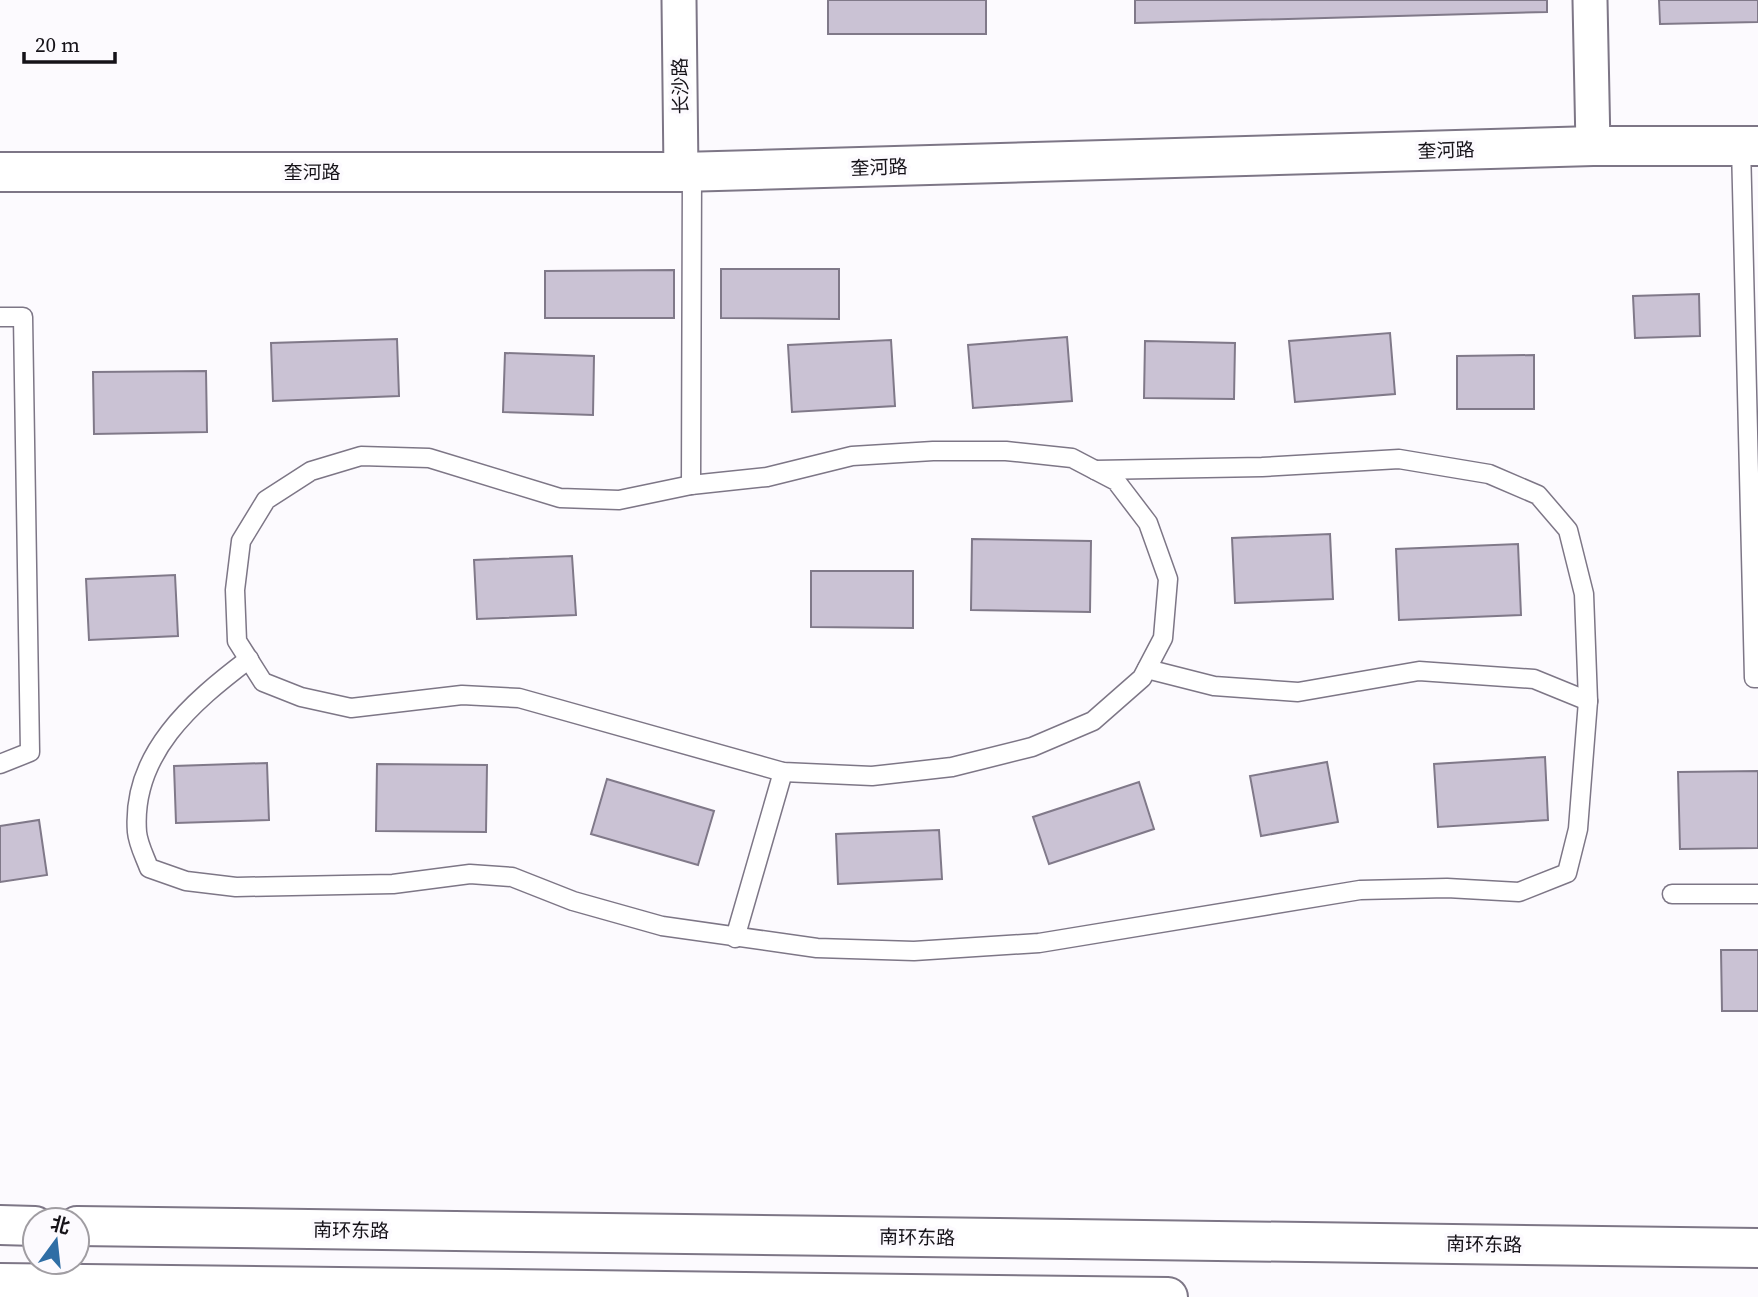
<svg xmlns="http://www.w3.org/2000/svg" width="1758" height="1297" font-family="'Source Serif 4','Noto Sans SC',serif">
  <rect width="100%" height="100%" fill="#fcfafe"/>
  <!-- building -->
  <g fill="#cac2d4" stroke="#807989" stroke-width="2">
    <rect x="828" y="0" width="158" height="34"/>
    <path d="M1135,0H1547V12L1135,23Z"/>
    <path d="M1659,0H1758V22L1660,24Z"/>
    <path d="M721,269H839V319L721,318Z"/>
    <path d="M674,270V318H545V271Z"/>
    <path d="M1699,294L1700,336L1635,338L1633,296Z"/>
    <path d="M1390,333L1395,394L1295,402L1289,341Z"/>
    <path d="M1067,337L1072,401L973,408L968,345Z"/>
    <path d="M397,339L399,396L273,401L271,343Z"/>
    <path d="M891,340L895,406L792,412L788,345Z"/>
    <path d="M1145,341L1235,343L1234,399L1144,398Z"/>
    <path d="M505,353L594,356L593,415L503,412Z"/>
    <path d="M1534,355V409H1457V356Z"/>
    <path d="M206,371L207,432L94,434L93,372Z"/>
    <path d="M1330,534L1333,599L1235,603L1232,538Z"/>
    <path d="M972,539L1091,541L1090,612L971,610Z"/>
    <path d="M1518,544L1521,615L1399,620L1396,549Z"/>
    <path d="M572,556L576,615L477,619L474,560Z"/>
    <path d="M811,571H913V628L811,627Z"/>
    <path d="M175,575L178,636L89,640L86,579Z"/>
    <path d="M1545,757L1548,820L1438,827L1434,764Z"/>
    <path d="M1327,762L1338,822L1261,836L1250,776Z"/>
    <path d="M267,763L269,820L176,823L174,766Z"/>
    <path d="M377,764L487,765L486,832L376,831Z"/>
    <path d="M1758,771V848L1680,849L1678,772Z"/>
    <path d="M607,779L714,811L698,865L591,834Z"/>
    <path d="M1139,782L1154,829L1049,864L1033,817Z"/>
    <path d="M39,820L47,875L0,882V826Z"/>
    <path d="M939,830L942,879L838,884L836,834Z"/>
    <path d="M1721,950H1758V1011H1722Z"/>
  </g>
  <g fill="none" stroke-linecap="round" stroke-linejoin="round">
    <!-- lane casing -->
    <g stroke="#7d7686" stroke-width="21">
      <g id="lane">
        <path d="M1741,146L1754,678H1758"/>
        <path d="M0,317H23L30,752L0,764"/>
        <path d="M933,451H1006L1072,458L1116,481L1148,523L1168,579L1163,638L1142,678L1093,721L1032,747L952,767L872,776L783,772L519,698L462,695L351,708L301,697L263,682L237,641L235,590L241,541L266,500L311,471L361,456L429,458L560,498L619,500L691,485L767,477L852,456Z"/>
        <path d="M691,485L692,172"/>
        <path d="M249,659C192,702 131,754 137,832C138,844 145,857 149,868L186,881L236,887L393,884L470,874L512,877L573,901L662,926L817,948L914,951L1039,943L1360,890L1447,888L1519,892L1567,873L1578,829L1588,701L1584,594L1568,530L1538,495L1489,474L1399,459L1262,467L1095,470"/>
        <path d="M1147,669L1214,686L1298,692L1419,671L1534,679L1588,701"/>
        <path d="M1672,894H1758"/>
        <path d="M735,938L783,772"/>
      </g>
    </g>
    <!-- street casing -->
    <g stroke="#7d7686" stroke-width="37">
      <g id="street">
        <path d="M679,0L681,172"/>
        <path d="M1590,0L1593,146"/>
      </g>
    </g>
    <!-- secondary casing -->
    <g stroke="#7d7686" stroke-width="42">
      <path id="secondary" d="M0,172H681L1593,146H1758"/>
    </g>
    <!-- primary casing -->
    <g stroke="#7d7686" stroke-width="42">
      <g id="primary">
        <path d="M0,1225L35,1226"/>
        <path d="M77,1226L1758,1248"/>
        <path d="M0,1283L1168,1297"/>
      </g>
    </g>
    <!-- lane -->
    <use href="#lane" stroke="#fff" stroke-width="18"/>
    <!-- street -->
    <use href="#street" stroke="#fff" stroke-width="33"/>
    <!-- secondary -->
    <use href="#secondary" stroke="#fff" stroke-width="38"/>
    <!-- primary -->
    <use href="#primary" stroke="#fff" stroke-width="38"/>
  </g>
  <g text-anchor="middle" stroke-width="7" stroke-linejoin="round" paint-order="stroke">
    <!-- street labels -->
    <g font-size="19" fill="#151218" stroke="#fcfafe">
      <text transform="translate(680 86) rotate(-91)" y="7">长沙路</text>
      <text transform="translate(1446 150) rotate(-2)" y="7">奎河路</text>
      <text transform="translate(879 167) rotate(-2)" y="7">奎河路</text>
      <text x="312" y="179">奎河路</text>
      <text transform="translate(351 1230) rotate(1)" y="7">南环东路</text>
      <text transform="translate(917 1237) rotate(1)" y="7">南环东路</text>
      <text transform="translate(1484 1244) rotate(1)" y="7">南环东路</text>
    </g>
  </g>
  <!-- north arrow -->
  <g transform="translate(56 1241) rotate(15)"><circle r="33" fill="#fcfafe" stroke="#a09da2" stroke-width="2"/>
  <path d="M0-5L12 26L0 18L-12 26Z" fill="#2f6ea5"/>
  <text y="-10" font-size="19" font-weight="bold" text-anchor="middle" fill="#151218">北</text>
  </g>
  <!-- scale -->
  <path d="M24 52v10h91v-10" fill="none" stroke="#151218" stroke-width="3.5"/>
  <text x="35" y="52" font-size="21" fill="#151218" stroke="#fcfafe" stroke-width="5" paint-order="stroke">20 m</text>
</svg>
